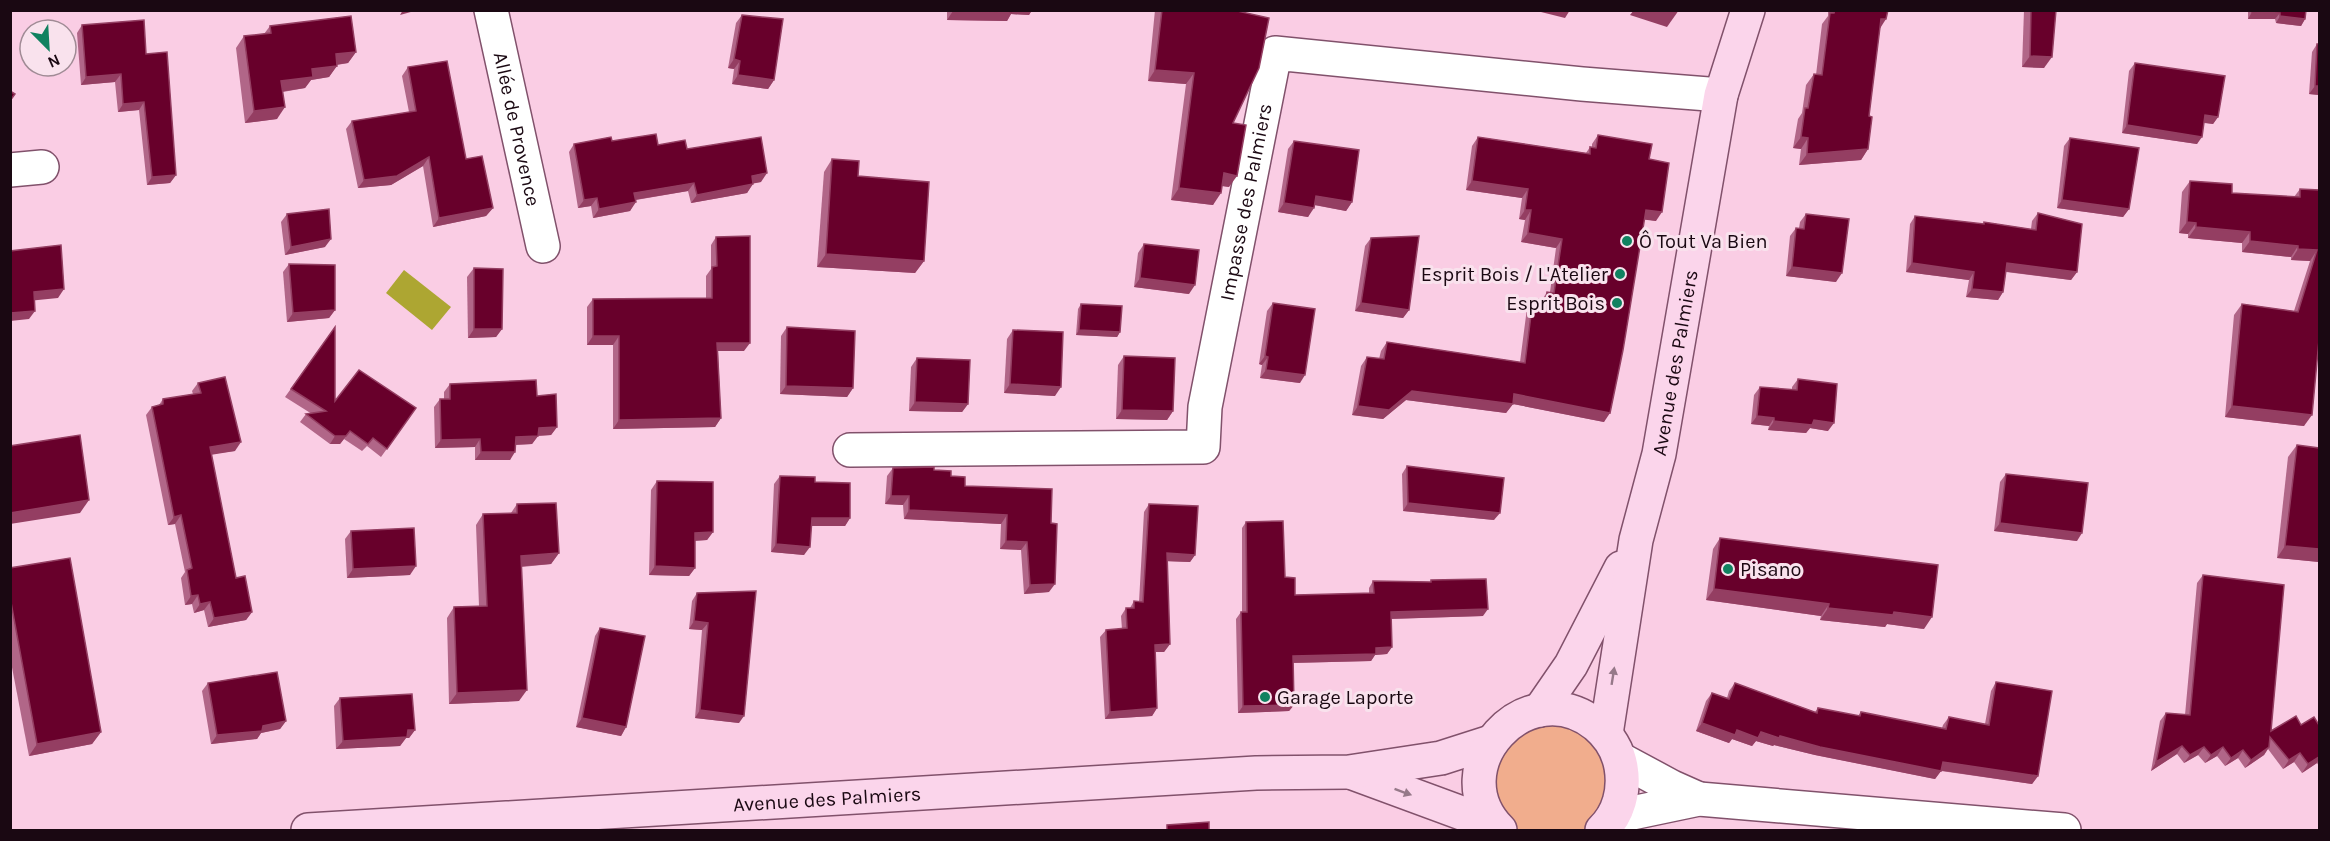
<svg xmlns="http://www.w3.org/2000/svg" width="2330" height="841" font-family="Karla,sans-serif">
  <rect width="100%" height="100%" fill="#facde4"/>
  <!-- green -->
  <path fill="#f1ad8d" d="M1540,710L1614,746L1602,830H1500L1482,761Z"/>
  <!-- water -->
  <path fill="#ada632" d="M404,270L451,307L432,330L386,293Z"/>
  <g fill="none" stroke-linecap="round" stroke-linejoin="round">
    <!-- minor casing -->
    <g stroke="#81516b" stroke-width="36">
      <g id="minor">
        <path id="s1" d="M491,10L543,246"/>
        <path d="M10,170L42,167"/>
        <path id="s2" d="M850,450L1203,447L1205,407L1275,53L1582,84L1721,95"/>
      </g>
    </g>
    <!-- tertiary casing -->
    <g stroke="#81516b" stroke-width="36">
      <g id="tertiary">
        <path d="M1620,759L1672,787L1699,799"/>
        <path d="M1613,817L1699,799L2064,830"/>
      </g>
    </g>
    <!-- secondary casing -->
    <g stroke="#81516b" stroke-width="36">
      <g id="secondary">
        <path d="M1540,710L1571,665L1621,568"/>
        <path id="s3" d="M1606,734L1636,540L1659,454L1721,95L1748,10"/>
        <path d="M1353,773L1494,825"/>
        <path id="s4" d="M308,830L1256,773L1349,772L1441,758L1491,742"/>
        <path d="M1500,830C1438,768 1527,670 1596,725C1609,736 1618,750 1621,767C1625,790 1619,814 1602,830"/>
      </g>
    </g>
    <!-- minor -->
    <use href="#minor" stroke="#fff" stroke-width="33"/>
    <!-- tertiary -->
    <use href="#tertiary" stroke="#fff" stroke-width="33"/>
    <!-- secondary -->
    <use href="#secondary" stroke="#fbd5eb" stroke-width="33"/>
  </g>
  <!-- wall -->
  <g fill="#b16688">
    <path d="M947,10H1032L1029,15L1011,14L1007,21L947,20Z"/>
    <path d="M1155,10H1233V123L1229,187L1222,186L1213,205L1171,200L1186,84L1148,81Z"/>
    <path d="M1828,10H1888L1880,28L1869,116L1868,149L1861,160L1799,165L1801,149L1793,148L1798,119L1802,113L1806,85L1814,74L1816,75L1822,24L1828,16Z"/>
    <path d="M2024,10H2056L2044,68L2022,67Z"/>
    <path d="M2248,10H2306L2305,19L2301,26L2276,23L2275,19H2248Z"/>
    <path d="M742,15L774,80L768,89L732,84L734,69L728,68L736,23Z"/>
    <path d="M82,25L146,54L176,175L170,183L147,185L139,110L118,112L115,82L81,85L77,33Z"/>
    <path d="M270,26L356,52L348,63L337,65L329,77L311,80L305,88L283,92L277,119L245,123L236,48L244,36L264,34Z"/>
    <path d="M2317,44H2319V95L2309,94L2312,52Z"/>
    <path d="M2135,63L2218,117L2213,124L2204,123L2197,144L2122,133L2129,71Z"/>
    <path d="M408,67L466,159L493,208L486,216L433,227L423,166L391,185L358,188L346,129L352,121L409,112L402,76Z"/>
    <path d="M1598,135L1649,159L1656,221L1644,219L1604,422L1513,404L1506,413L1406,400L1383,419L1352,415L1361,366L1367,357L1379,359L1381,351L1387,342L1520,362L1527,308L1533,299L1542,300L1547,292H1550L1556,248L1521,242L1525,220L1519,219L1522,198L1466,190L1472,146L1478,137L1586,153L1590,147H1592V144Z"/>
    <path d="M2070,138L2129,209L2123,217L2057,208L2064,146Z"/>
    <path d="M612,141L658,145L687,149L761,182L753,183L747,193L691,203L688,191L636,200L630,211L593,218L591,206L578,208L569,152L574,144Z"/>
    <path d="M1294,141L1352,202L1346,211L1314,205L1308,217L1278,212L1288,149Z"/>
    <path d="M832,159L858,176L924,261L915,273L817,267L824,172Z"/>
    <path d="M2190,181L2232,193L2294,197L2300,189L2319,190V340L2304,426L2225,417L2234,315L2242,304L2294,311L2310,261L2291,260V257L2242,252V243L2188,238V234L2179,233L2182,192Z"/>
    <path d="M2038,213L2077,272L2071,280L2006,272L2003,292L1998,300L1966,297L1969,280L1906,272L1910,224L1915,216L1983,224L1984,222L2031,229L2032,221Z"/>
    <path d="M287,214L325,247L285,255L281,222Z"/>
    <path d="M1806,214L1836,282L1786,276L1790,236L1796,228H1799L1800,222Z"/>
    <path d="M716,237L744,351H718L721,418L715,427L613,429V345H587V307L593,299L706,298V276L711,269V245Z"/>
    <path d="M1371,238L1409,310L1403,318L1355,311L1365,246Z"/>
    <path d="M1144,244L1189,294L1134,287L1138,253Z"/>
    <path d="M289,264L335,310L329,318L287,322L283,272Z"/>
    <path d="M474,268L502,329L496,337L468,338L467,277Z"/>
    <path d="M1273,303L1300,383L1260,378L1262,365L1259,364L1267,311Z"/>
    <path d="M1081,304L1120,332L1117,337L1076,335L1078,309Z"/>
    <path d="M335,327V401L416,408L381,457L367,446L362,451L344,439L340,444H330L300,422L306,414H312L285,397Z"/>
    <path d="M787,327L853,388L847,397L780,394L781,336Z"/>
    <path d="M1013,330L1055,396L1004,393L1007,339Z"/>
    <path d="M1124,356L1173,411L1167,420L1116,419L1118,365Z"/>
    <path d="M917,358L968,404L962,412L909,411L911,367Z"/>
    <path d="M1798,379L1828,431L1810,428L1806,433L1768,430L1769,426L1751,424L1754,395L1760,387L1792,390V387Z"/>
    <path d="M198,383L235,451L211,454L236,578L252,612L246,620L208,627L204,610L194,613L192,604L185,605L181,578L185,572L175,524L168,525L146,415L152,407L159,405L163,399L193,394L192,391Z"/>
    <path d="M450,384L537,396L557,427L551,435L538,436L532,444L516,445L510,460H475V447L435,448L434,407L440,399H444V392Z"/>
    <path d="M2297,445L2319,448V562L2277,558L2288,457Z"/>
    <path d="M1407,466L1494,520L1403,511L1402,474Z"/>
    <path d="M893,468L934,470L951,476L965,486L1052,489L1049,592L1024,594L1021,550L1000,549L1001,524L904,519L903,505L885,504L887,476Z"/>
    <path d="M2006,474L2077,541L1994,531L2000,482Z"/>
    <path d="M780,476L815,482L850,518L845,526H812L804,555L771,552L774,484Z"/>
    <path d="M657,481L713,532L707,540L695,541V568L689,576L649,575L651,490Z"/>
    <path d="M517,504L559,553L551,564L522,567L519,701L449,704L447,618L454,607L479,606L476,525L483,514L511,513Z"/>
    <path d="M1149,504L1195,555L1190,562L1167,561L1170,644L1164,652H1155L1157,708L1152,716L1105,719L1100,637L1106,630L1122,629L1121,616L1126,608H1130L1134,601L1139,602L1144,512Z"/>
    <path d="M1246,522L1285,577L1295,595L1369,593V588L1373,581L1430,582L1431,580L1483,616L1391,619L1392,647L1387,654L1375,655L1371,661L1293,663L1294,705L1289,711L1238,713L1236,619L1241,612H1242V528Z"/>
    <path d="M351,531L410,575L347,578L345,539Z"/>
    <path d="M1720,538L1924,629L1887,624L1885,627L1820,620L1821,616L1706,600L1713,549Z"/>
    <path d="M10,568L101,732L92,744L29,756L10,657Z"/>
    <path d="M2203,575L2271,731L2301,725H2319V766L2317,763L2302,773L2294,762L2283,769L2268,749L2264,755L2245,768L2238,758L2225,766L2217,756L2205,763L2198,755L2184,763L2177,754L2151,771L2160,721L2166,713L2185,715L2197,583Z"/>
    <path d="M756,591L739,723L695,718L702,630L689,629L692,601L697,593Z"/>
    <path d="M600,628L626,727L621,736L576,727L595,636Z"/>
    <path d="M1996,682L2038,776L2032,784L1941,771L1935,779L1815,755L1774,745L1773,746L1756,741L1752,746L1732,739L1729,743L1696,731L1706,701L1712,693L1727,698L1729,691L1735,683L1815,712L1818,708L1858,716L1861,712L1942,728L1943,725L1949,717L1985,724L1991,691Z"/>
    <path d="M208,683L286,721L280,729L261,733L257,739L211,744L202,691Z"/>
    <path d="M340,698L415,730L409,738H406L400,746L336,749L334,706Z"/>
  </g>
  <!-- shaded-wall -->
  <g fill="#943e62">
    <path d="M403,10H418L400,15Z"/>
    <path d="M1032,10L1029,15L1011,14L1007,21L947,20L953,11Z"/>
    <path d="M1533,10H1570L1565,18Z"/>
    <path d="M1634,10H1679L1667,27L1630,15Z"/>
    <path d="M2252,12L2280,13L2275,19H2248Z"/>
    <path d="M2280,16L2305,19L2301,26L2276,23Z"/>
    <path d="M1881,19H1886L1879,30Z"/>
    <path d="M356,52L348,63L327,66L336,54Z"/>
    <path d="M2030,56L2052,57L2044,68L2022,67Z"/>
    <path d="M734,59L740,61L734,69L728,68Z"/>
    <path d="M337,66L329,77L311,80L305,88L273,93L281,81L312,69Z"/>
    <path d="M1155,70L1194,73L1186,84L1148,81Z"/>
    <path d="M121,74L115,82L81,85L86,77Z"/>
    <path d="M738,75L774,80L768,89L732,84Z"/>
    <path d="M2315,86H2319V95L2309,94Z"/>
    <path d="M144,102L139,110L118,112L123,104Z"/>
    <path d="M285,107L277,119L245,123L254,111Z"/>
    <path d="M2205,115L2218,117L2213,124L2200,122Z"/>
    <path d="M2127,125L2202,137L2197,144L2122,133Z"/>
    <path d="M1801,137L1808,138L1801,149L1793,148Z"/>
    <path d="M1868,149L1861,160L1799,165L1807,154Z"/>
    <path d="M429,157L423,166L391,185L358,188L364,180Z"/>
    <path d="M767,173L761,182L746,185L752,176Z"/>
    <path d="M1224,173L1237,176L1229,187L1216,185Z"/>
    <path d="M176,175L170,183L147,185L152,177Z"/>
    <path d="M1472,181L1528,189L1522,198L1466,190Z"/>
    <path d="M694,183L688,191L628,201L634,193Z"/>
    <path d="M753,184L747,193L691,203L697,195Z"/>
    <path d="M1179,188L1221,193L1213,205L1171,200Z"/>
    <path d="M1316,196L1352,202L1346,211L1310,204Z"/>
    <path d="M597,198L591,206L578,208L584,200Z"/>
    <path d="M2062,200L2129,209L2123,217L2057,208Z"/>
    <path d="M636,202L630,211L593,218L599,209Z"/>
    <path d="M1284,203L1314,208L1308,217L1278,212Z"/>
    <path d="M493,208L486,216L433,227L439,218Z"/>
    <path d="M1525,210H1531L1525,220L1519,219Z"/>
    <path d="M1646,210L1662,212L1656,221L1639,219Z"/>
    <path d="M2187,222L2196,223L2188,234L2179,233Z"/>
    <path d="M2196,227L2250,232L2242,243L2188,238Z"/>
    <path d="M1528,233L1562,239L1556,248L1521,242Z"/>
    <path d="M331,239L325,247L285,255L291,247Z"/>
    <path d="M2250,241L2298,246L2291,257L2242,252Z"/>
    <path d="M2298,249L2317,250L2310,261L2291,260Z"/>
    <path d="M826,254L924,261L915,273L817,267Z"/>
    <path d="M1912,263L1974,272L1969,280L1906,272Z"/>
    <path d="M2007,263L2077,272L2071,280L2001,271Z"/>
    <path d="M1792,267L1842,273L1836,282L1786,276Z"/>
    <path d="M1140,278L1195,285L1189,294L1134,287Z"/>
    <path d="M64,289L58,298L28,301L34,292Z"/>
    <path d="M1972,289L2003,292L1998,300L1966,297Z"/>
    <path d="M1361,303L1409,310L1403,318L1355,311Z"/>
    <path d="M335,310L329,318L287,322L293,313Z"/>
    <path d="M35,311L29,319L10,321V313Z"/>
    <path d="M474,329H502L496,337L468,338Z"/>
    <path d="M1079,330L1120,332L1117,337L1076,335Z"/>
    <path d="M593,336H619L613,345H587Z"/>
    <path d="M717,343H750L744,351H711Z"/>
    <path d="M1265,356L1268,357L1262,365L1259,364Z"/>
    <path d="M1266,370L1305,375L1300,383L1260,378Z"/>
    <path d="M1010,384L1061,387L1055,396L1004,393Z"/>
    <path d="M786,386L853,388L847,397L780,394Z"/>
    <path d="M1412,391L1513,404L1506,413L1406,400L1383,419L1352,415L1358,406Z"/>
    <path d="M1514,394L1610,413L1604,422L1508,403Z"/>
    <path d="M915,402L968,404L962,412L909,411Z"/>
    <path d="M2232,406L2312,415L2304,426L2225,417Z"/>
    <path d="M1122,410L1173,411L1167,420L1116,419Z"/>
    <path d="M1757,416L1774,418L1769,426L1751,424Z"/>
    <path d="M721,418L715,427L613,429L619,420Z"/>
    <path d="M1814,420L1834,423L1828,431L1810,428L1806,433L1768,430L1774,421Z"/>
    <path d="M557,427L551,435L533,436L539,428Z"/>
    <path d="M350,431L340,444H330L335,436Z"/>
    <path d="M538,436L532,444L510,445L516,437Z"/>
    <path d="M480,439L475,447L435,448L441,440Z"/>
    <path d="M241,442L235,451L204,456L210,447Z"/>
    <path d="M481,452H515L510,460H475Z"/>
    <path d="M891,496H909L903,505L885,504Z"/>
    <path d="M89,500L80,513L10,524V513Z"/>
    <path d="M1408,503L1500,513L1494,520L1403,511Z"/>
    <path d="M909,510L1007,515L1001,524L904,519Z"/>
    <path d="M181,515L175,524L168,525L174,517Z"/>
    <path d="M812,518H850L845,526H807Z"/>
    <path d="M2000,523L2082,533L2077,541L1994,531Z"/>
    <path d="M713,532L707,540L689,541L695,533Z"/>
    <path d="M1006,541L1027,542L1021,550L1000,549Z"/>
    <path d="M776,544L810,547L804,555L771,552Z"/>
    <path d="M2285,546L2319,549V562L2277,558Z"/>
    <path d="M559,553L551,564L514,567L521,556Z"/>
    <path d="M1167,553L1195,555L1190,562L1162,561Z"/>
    <path d="M416,566L410,575L347,578L353,569Z"/>
    <path d="M655,566L695,568L689,576L649,575Z"/>
    <path d="M1055,584L1049,592L1024,594L1030,585Z"/>
    <path d="M1714,589L1829,604L1821,616L1706,600Z"/>
    <path d="M198,595L192,604L185,605L191,596Z"/>
    <path d="M210,602L204,610L194,613L200,604Z"/>
    <path d="M1828,608L1894,612L1932,617L1924,629L1887,624L1885,627L1820,620Z"/>
    <path d="M1488,609L1483,616L1386,619L1391,612Z"/>
    <path d="M252,612L246,620L208,627L214,618Z"/>
    <path d="M694,621L708,623L702,630L689,629Z"/>
    <path d="M1170,644L1164,652H1149L1155,645Z"/>
    <path d="M1392,647L1387,654L1375,655L1371,661L1288,663L1293,656Z"/>
    <path d="M527,690L519,701L449,704L457,693Z"/>
    <path d="M1294,705L1289,711L1238,713L1243,706Z"/>
    <path d="M1157,708L1152,716L1105,719L1110,712Z"/>
    <path d="M700,710L744,716L739,723L695,718Z"/>
    <path d="M582,718L626,727L621,736L576,727Z"/>
    <path d="M286,721L280,729L261,733L257,739L211,744L217,735Z"/>
    <path d="M1702,723L1737,730L1761,732L1941,771L1935,779L1815,755L1774,745L1773,746L1756,741L1752,746L1732,739L1729,743L1696,731Z"/>
    <path d="M408,730H415L409,738H406L400,746L336,749L343,741Z"/>
    <path d="M101,732L92,744L29,756L37,744Z"/>
    <path d="M2182,746L2177,754L2151,771L2156,762Z"/>
    <path d="M2204,747L2198,755L2184,763L2190,755Z"/>
    <path d="M2223,747L2217,756L2205,763L2211,755Z"/>
    <path d="M2269,747L2264,755L2245,768L2251,760Z"/>
    <path d="M2243,750L2238,758L2225,766L2231,758Z"/>
    <path d="M2300,753L2294,762L2283,769L2289,760Z"/>
    <path d="M2319,757V759L2317,763L2302,773L2308,764Z"/>
    <path d="M1943,762L2038,776L2032,784L1937,770Z"/>
  </g>
  <!-- building -->
  <g fill="#68002b" stroke="#943e62" stroke-width="1.5">
    <path d="M953,10H1013V13Z"/>
    <path d="M1162,10H1233L1269,18L1259,68L1233,123L1246,125L1237,176L1224,173L1221,193L1179,188L1194,73L1155,70Z"/>
    <path d="M1835,10H1888L1886,19H1881L1869,116L1872,117L1868,149L1807,154L1808,138L1801,137L1805,108H1808L1814,74L1822,75L1830,13H1834Z"/>
    <path d="M2031,10H2056L2052,57L2030,56Z"/>
    <path d="M2252,10H2306L2305,19L2280,16V13L2252,12Z"/>
    <path d="M742,15L783,19L774,80L738,75L740,61L734,59Z"/>
    <path d="M351,16L356,52L336,54L337,66L312,69L313,77L281,81L285,107L254,111L244,36L271,33L270,26Z"/>
    <path d="M144,20L146,54L167,52L176,175L152,177L144,102L123,104L121,74L86,77L82,25Z"/>
    <path d="M2317,44H2319V86H2315Z"/>
    <path d="M447,61L466,159L482,156L493,208L439,218L429,157L397,176L364,180L352,121L416,111L408,67Z"/>
    <path d="M2135,63L2225,76L2218,117L2205,115L2202,137L2127,125Z"/>
    <path d="M10,91L15,94L10,101Z"/>
    <path d="M656,134L658,145L685,140L687,149L761,137L767,173L752,176L753,184L697,195L694,183L634,193L636,202L599,209L597,198L584,200L574,144L611,137L612,141Z"/>
    <path d="M1598,135L1652,144L1649,159L1669,163L1662,212L1646,210L1623,350L1610,413L1514,394L1513,404L1412,391L1389,410L1358,406L1367,357L1384,359L1387,342L1525,363L1533,299L1546,300L1547,292L1554,293L1562,239L1528,233L1531,210H1525L1528,189L1472,181L1478,137L1590,154V147L1596,148Z"/>
    <path d="M2070,138L2139,148L2129,209L2062,200Z"/>
    <path d="M1294,141L1359,150L1352,202L1316,196L1314,208L1284,203Z"/>
    <path d="M832,159L859,161L858,176L929,182L924,261L826,254Z"/>
    <path d="M2190,181L2232,184V193L2300,197V189L2319,190V340L2312,415L2232,406L2242,304L2298,312L2317,250L2298,249V246L2250,241V232L2196,227V223L2187,222Z"/>
    <path d="M329,209L331,239L291,247L287,214Z"/>
    <path d="M2038,213L2082,224L2077,272L2007,263L2003,292L1972,289L1974,272L1912,263L1915,216L1984,224V222L2036,230Z"/>
    <path d="M1806,214L1849,219L1842,273L1792,267L1796,228L1804,229Z"/>
    <path d="M750,236V343H717L721,418L619,420V336H593V299L712,298V267L717,266L716,237Z"/>
    <path d="M1419,236L1409,310L1361,303L1371,238Z"/>
    <path d="M1144,244L1199,250L1195,285L1140,278Z"/>
    <path d="M61,245L64,289L34,292L35,311L10,313V251Z"/>
    <path d="M289,264L335,265V310L293,313Z"/>
    <path d="M474,268L503,269L502,329H474Z"/>
    <path d="M1273,303L1315,309L1305,375L1266,370L1268,357L1265,356Z"/>
    <path d="M1081,304L1122,306L1120,332L1079,330Z"/>
    <path d="M335,327V401L359,370L416,408L387,449L373,438L368,444L350,431L346,436H335L306,414L326,411L291,389Z"/>
    <path d="M787,327L855,331L853,388L786,386Z"/>
    <path d="M1013,330L1063,332L1061,387L1010,384Z"/>
    <path d="M1124,356L1175,358L1173,411L1122,410Z"/>
    <path d="M917,358L970,360L968,404L915,402Z"/>
    <path d="M225,377L241,442L210,447L236,578L245,576L252,612L214,618L210,602L200,604L198,595L191,596L187,570L192,568L181,515L174,517L152,407L163,404V399L201,393L198,383Z"/>
    <path d="M1798,379L1837,384L1834,423L1814,420L1812,425L1774,421V418L1757,416L1760,387L1797,390Z"/>
    <path d="M536,380L537,396L556,394L557,427L539,428L538,436L516,437L515,452H481L480,439L441,440L440,399H450V384Z"/>
    <path d="M80,435L89,500L10,513V446Z"/>
    <path d="M2297,445L2319,448V549L2285,546Z"/>
    <path d="M1407,466L1504,478L1500,513L1408,503Z"/>
    <path d="M934,467V470L951,471V476L965,477V486L1052,489L1051,523L1057,524L1055,584L1030,585L1027,542L1006,541L1007,515L909,510V496H891L893,468Z"/>
    <path d="M2006,474L2088,483L2082,533L2000,523Z"/>
    <path d="M780,476L815,477V482L850,483V518H812L810,547L776,544Z"/>
    <path d="M657,481L713,482V532L695,533V568L655,566Z"/>
    <path d="M556,503L559,553L521,556L527,690L457,693L454,607L487,606L483,514L517,513V504Z"/>
    <path d="M1149,504L1198,506L1195,555L1167,553L1170,644L1155,645L1157,708L1110,712L1106,630L1127,628L1126,608H1134V601L1143,602Z"/>
    <path d="M1283,521L1285,577L1295,578V595L1374,593L1373,581L1431,582V580L1486,579L1488,609L1391,612L1392,647L1376,648V654L1293,656L1294,705L1243,706L1241,612H1247L1246,522Z"/>
    <path d="M414,528L416,566L353,569L351,531Z"/>
    <path d="M1720,538L1938,565L1932,617L1894,612L1893,615L1828,608L1829,604L1714,589Z"/>
    <path d="M70,558L101,732L37,744L10,597V568Z"/>
    <path d="M2203,575L2284,585L2271,731L2296,716L2301,725L2314,717L2319,725V757L2308,764L2300,753L2289,760L2270,737L2269,747L2251,760L2243,750L2231,758L2223,747L2211,755L2204,747L2190,755L2182,746L2156,762L2166,713L2190,715Z"/>
    <path d="M756,591L744,716L700,710L708,623L694,621L697,593Z"/>
    <path d="M600,628L645,636L626,727L582,718Z"/>
    <path d="M277,672L286,721L263,726L262,731L217,735L208,683Z"/>
    <path d="M1996,682L2052,691L2038,776L1943,762L1941,771L1820,747L1780,736L1779,738L1761,732L1758,738L1737,730L1735,735L1702,723L1712,693L1729,699L1735,683L1817,713L1818,708L1860,716L1861,712L1946,729L1949,717L1989,725Z"/>
    <path d="M412,694L415,730H408L407,737L343,741L340,698Z"/>
    <path d="M1209,822V831H1167V825Z"/>
  </g>
  <!-- one-way arrows -->
  <defs><path id="oneway-solid" d="M-6-.8H1V-3.2L6.5 0L1 3.2V.8H-6Z" transform="scale(1.5)"/></defs>
  <g fill="#967989">
    <use href="#oneway-solid" transform="translate(1613 676) rotate(-81)"/>
    <use href="#oneway-solid" transform="translate(1403 792) rotate(20)"/>
  </g>
  <!-- markers -->
  <g fill="#108260" stroke="#f9e2ed" stroke-width="2">
    <circle cx="1627" cy="241" r="6"/>
    <circle cx="1620" cy="274" r="6"/>
    <circle cx="1617" cy="303" r="6"/>
    <circle cx="1728" cy="569" r="6"/>
    <circle cx="1265" cy="697" r="6"/>
  </g>
  <g text-anchor="middle" stroke-width="6" stroke-linejoin="round" paint-order="stroke">
    <!-- street labels -->
    <g font-size="20" fill="#1a0812" stroke="#f9e2ed">
      <text dy="7" stroke="none"><textPath href="#s1" startOffset="122">Allée de Provence</textPath></text>
      <text dy="7" stroke="none"><textPath href="#s2" startOffset="602">Impasse des Palmiers</textPath></text>
      <text dy="7" stroke="none"><textPath href="#s3" startOffset="378">Avenue des Palmiers</textPath></text>
      <text dy="7" stroke="none"><textPath href="#s4" startOffset="520">Avenue des Palmiers</textPath></text>
    </g>
    <!-- poi labels -->
    <g font-size="20" fill="#1a0812" stroke="#f9e2ed" text-anchor="start">
      <text x="1639" y="248">Ô Tout Va Bien</text>
      <text x="1608" y="281" text-anchor="end">Esprit Bois / L'Atelier</text>
      <text x="1605" y="310" text-anchor="end">Esprit Bois</text>
      <text x="1740" y="576">Pisano</text>
      <text x="1277" y="704">Garage Laporte</text>
    </g>
  </g>
  <!-- border -->
  <rect width="2330" height="841" fill="none" stroke="#1a0812" stroke-width="24"/>
  <!-- north arrow -->
  <g transform="translate(48 48) rotate(156)"><circle r="28" fill="#f9e2ed" stroke="#a08b95" stroke-width="1.5"/>
  <path d="M0-4.5L10 22L0 15L-10 22Z" fill="#108260"/>
  <text y="-9" font-size="16" font-weight="bold" text-anchor="middle" fill="#1a0812">N</text>
  </g>
</svg>
